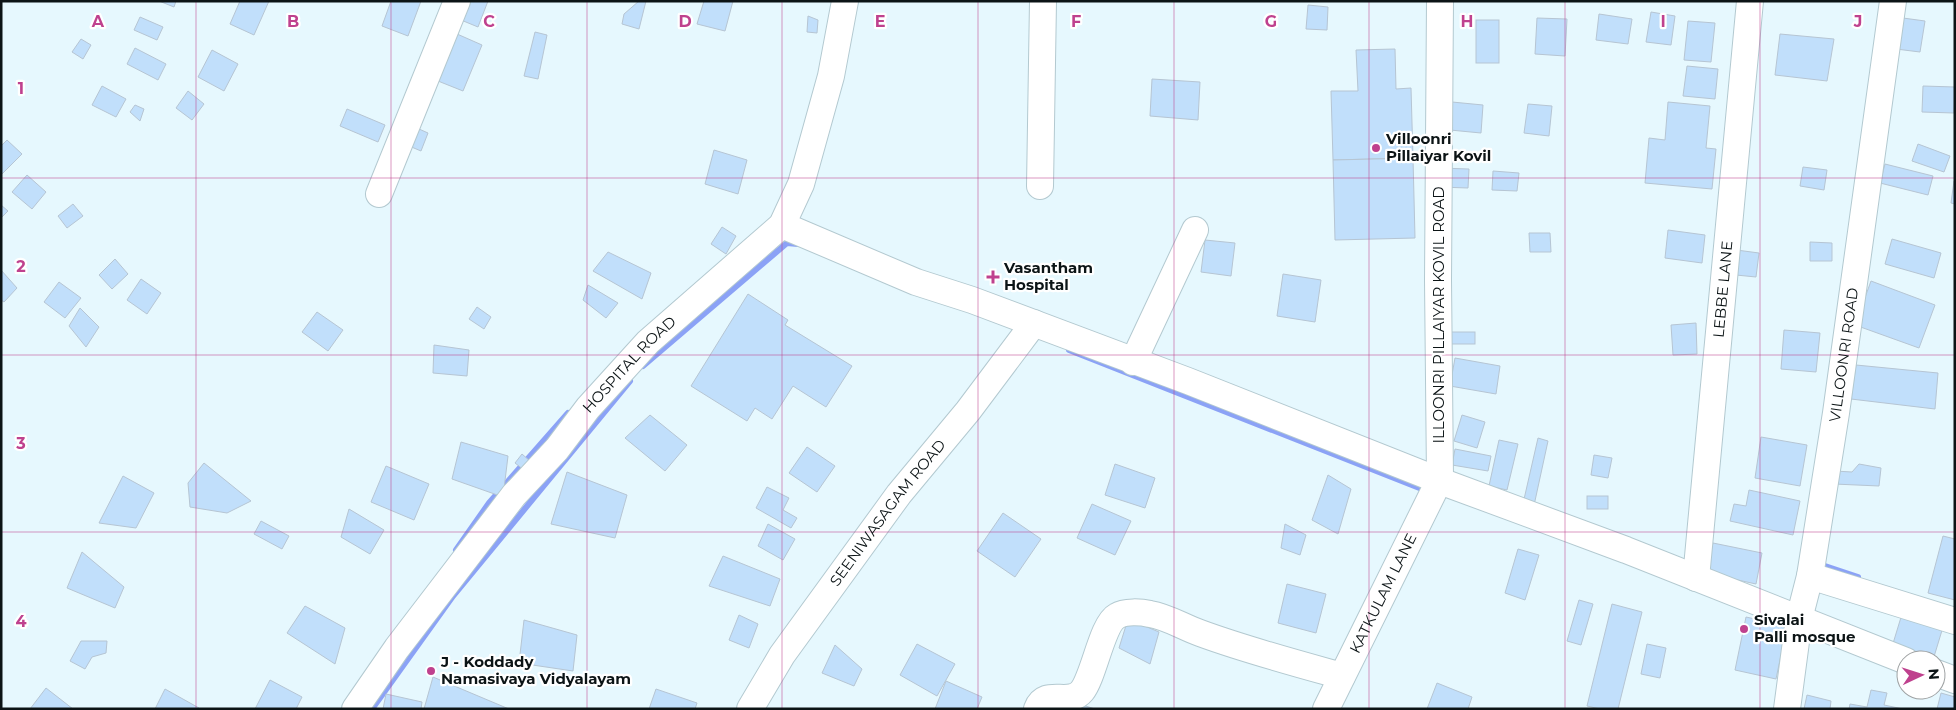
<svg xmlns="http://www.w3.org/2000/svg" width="1956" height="710" font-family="Montserrat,sans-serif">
  <rect width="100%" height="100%" fill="#e6f8fe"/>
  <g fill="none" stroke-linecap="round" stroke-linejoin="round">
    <!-- stream -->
    <g stroke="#8ba2f6" stroke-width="6">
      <path d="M1069,350L1422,489V494"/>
      <path d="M643,366L787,243L798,244"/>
      <path d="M456,550L489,503L568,413"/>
      <path d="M1819,564L1858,577"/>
      <path d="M372,709L453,596L630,381"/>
    </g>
  </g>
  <!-- building -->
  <g fill="#c1dffb" stroke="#b6c5d3">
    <path d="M159,1H176L174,7Z"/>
    <path d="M240,1H269L254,35L230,24Z"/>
    <path d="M391,1H421L408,36L382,26Z"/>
    <path d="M469,1H488L478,27L461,20Z"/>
    <path d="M639,1H646L639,29L622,24L624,14Z"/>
    <path d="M704,1H733L725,31L697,24Z"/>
    <path d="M1308,5L1328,7L1327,30L1306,29Z"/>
    <path d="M1651,12L1675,16L1671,45L1646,42Z"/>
    <path d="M1599,14L1632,19L1628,44L1596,40Z"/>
    <path d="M808,16L818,20L817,33L807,32Z"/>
    <path d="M140,17L163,27L157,40L134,30Z"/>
    <path d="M1537,18L1567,19L1565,56L1535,54Z"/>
    <path d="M1903,18L1925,21L1920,52L1896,49Z"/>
    <rect x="1476" y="20" width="23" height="43"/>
    <path d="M1688,21L1715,23L1711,62L1684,60Z"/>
    <path d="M448,30L482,45L463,91L428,77Z"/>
    <path d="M535,32L547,35L538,79L524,76Z"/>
    <path d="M1780,34L1834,39L1827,81L1775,75Z"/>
    <path d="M81,39L91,45L83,59L72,52Z"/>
    <path d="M135,48L166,64L158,80L127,64Z"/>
    <path d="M1395,49L1396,89L1411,88L1413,158L1333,160L1331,91H1358L1356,50Z"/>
    <path d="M212,50L238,64L224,91L198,77Z"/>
    <path d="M1687,66L1718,69L1715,99L1683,96Z"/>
    <path d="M1152,79L1200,82L1198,120L1150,116Z"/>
    <path d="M102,86L126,99L116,117L92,105Z"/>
    <path d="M1923,86L1955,87L1954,113L1922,112Z"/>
    <path d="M188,91L204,104L192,120L176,108Z"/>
    <path d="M1452,102L1483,105L1481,133L1450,130Z"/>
    <path d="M1668,102L1710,106L1706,148L1716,149L1712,189L1645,183L1649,138L1665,140Z"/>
    <path d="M1528,104L1552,106L1549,136L1524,133Z"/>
    <path d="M135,105L144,109L140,121L130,112Z"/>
    <path d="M347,109L385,125L378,142L340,126Z"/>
    <path d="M410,125L428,133L421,151L402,143Z"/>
    <path d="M7,140L22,154L1,175V146Z"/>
    <path d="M1918,144L1950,156L1944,172L1912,161Z"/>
    <path d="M714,150L747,160L738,194L705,184Z"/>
    <path d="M1413,158L1415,238L1335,240L1333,160Z"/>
    <path d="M1885,164L1933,176L1928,195L1880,183Z"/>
    <path d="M1803,167L1827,170L1824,190L1800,186Z"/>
    <path d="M1440,168L1469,169L1468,188L1439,187Z"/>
    <path d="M1493,171L1519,173L1517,191L1492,190Z"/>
    <path d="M27,175L46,192L32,209L12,192Z"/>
    <path d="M1954,181H1955V204L1951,203Z"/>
    <path d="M73,204L83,216L67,228L58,216Z"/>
    <path d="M1,205L8,211L2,217H1Z"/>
    <path d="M722,227L736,236L726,254L711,244Z"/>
    <path d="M1668,230L1705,235L1702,263L1665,258Z"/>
    <path d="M1529,233H1550L1551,252H1530Z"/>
    <path d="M1892,239L1941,253L1934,278L1885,264Z"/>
    <path d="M1205,240L1235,243L1231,276L1201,272Z"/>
    <path d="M1810,242L1832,243V261H1810Z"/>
    <path d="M1729,249L1759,253L1756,277L1726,274Z"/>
    <path d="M608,252L651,273L642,299L593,271Z"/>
    <path d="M115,259L128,274L112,289L99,275Z"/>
    <path d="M1,270L17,288L4,302L1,300Z"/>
    <path d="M1283,274L1321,280L1315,322L1277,316Z"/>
    <path d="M141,279L161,293L147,314L127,300Z"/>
    <path d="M1871,281L1935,305L1919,348L1855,325Z"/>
    <path d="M59,282L81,298L65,318L44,302Z"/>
    <path d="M588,285L618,303L606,318L583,300Z"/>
    <path d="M748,294L788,320L785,325L852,366L826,407L793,386L772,419L755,408L747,421L691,386Z"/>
    <path d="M477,307L491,317L484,329L469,319Z"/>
    <path d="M80,308L99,327L86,347L69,326Z"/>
    <path d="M317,312L343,330L328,351L302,332Z"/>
    <path d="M1696,323L1697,354L1673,355L1671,325Z"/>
    <path d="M1784,330L1820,333L1816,372L1781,369Z"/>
    <rect x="1444" y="332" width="31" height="12"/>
    <path d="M434,345L469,350L467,376L433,373Z"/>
    <path d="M1455,358L1500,366L1496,394L1450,386Z"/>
    <path d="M1856,365L1938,373L1935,409L1851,399Z"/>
    <path d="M650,415L687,445L665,471L625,438Z"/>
    <path d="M1462,415L1485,422L1477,448L1454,441Z"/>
    <path d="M1761,437L1807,445L1800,486L1755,478Z"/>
    <path d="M1538,438L1548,441L1533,510L1522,508Z"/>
    <path d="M1499,440L1518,444L1507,490L1489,486Z"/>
    <path d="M461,442L508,456L503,497L452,479Z"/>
    <path d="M807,447L835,466L817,492L789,473Z"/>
    <path d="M1455,449L1491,456L1488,471L1452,465Z"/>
    <path d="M522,454L531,462L524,470L515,463Z"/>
    <path d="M1594,455L1612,458L1608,478L1591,475Z"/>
    <path d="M204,463L251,501L227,513L190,507L188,483Z"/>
    <path d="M1115,464L1155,478L1145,508L1105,495Z"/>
    <path d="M1859,464L1881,468L1879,486L1834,484L1835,471L1852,472Z"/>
    <path d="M386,466L429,484L414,520L371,502Z"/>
    <path d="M567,472L627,495L615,538L551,524Z"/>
    <path d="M1328,475L1351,489L1338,534L1312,520Z"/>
    <path d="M123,476L154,493L136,528L99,523Z"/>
    <path d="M767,487L789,498L783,510L797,518L791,528L756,508Z"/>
    <path d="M1749,490L1800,501L1793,535L1730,521L1734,504L1746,506Z"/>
    <rect x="1587" y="496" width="21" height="13"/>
    <path d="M1092,504L1131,521L1115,555L1077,538Z"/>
    <path d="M349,509L384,530L370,554L341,537Z"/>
    <path d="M1003,513L1041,539L1015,577L977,551Z"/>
    <path d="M261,521L289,536L282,549L254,534Z"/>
    <path d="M768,524L795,539L783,560L758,546Z"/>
    <path d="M1285,524L1306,535L1300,555L1281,548Z"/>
    <path d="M1943,536L1955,539V600L1928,593Z"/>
    <path d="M1713,543L1762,553L1756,584L1706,573Z"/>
    <path d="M1518,549L1539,555L1525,600L1505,593Z"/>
    <path d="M82,552L124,587L115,608L67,588Z"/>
    <path d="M723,556L780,579L770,606L709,586Z"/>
    <path d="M1287,584L1326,594L1316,633L1278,623Z"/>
    <path d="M1579,600L1593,604L1581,645L1567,641Z"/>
    <path d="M1612,604L1642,612L1618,709H1600L1587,706Z"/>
    <path d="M305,606L345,628L335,664L287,633Z"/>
    <path d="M1902,614L1943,627L1933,660H1922L1891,650Z"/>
    <path d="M739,615L758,624L749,648L729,640Z"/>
    <path d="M1746,617L1787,626L1776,679L1735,670Z"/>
    <path d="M1128,619L1159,632L1150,664L1119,648Z"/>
    <path d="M524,620L577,635L573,671L519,663Z"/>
    <path d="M81,641H107L106,653L92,657L85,669L70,661Z"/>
    <path d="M917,644L955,664L937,696L900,675Z"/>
    <path d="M1647,644L1666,648L1660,678L1641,674Z"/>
    <path d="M835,645L862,669L854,686L822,673Z"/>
    <path d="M433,677L509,709H424Z"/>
    <path d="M270,680L302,697L296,709H255Z"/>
    <path d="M946,681L982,697L977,709H935Z"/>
    <path d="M1437,683L1472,697L1468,709H1427Z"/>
    <path d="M46,688L73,709H30Z"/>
    <path d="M165,689L199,708L198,709H155Z"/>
    <path d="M656,689L697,703L695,709H649Z"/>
    <path d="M1871,690L1887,693L1884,705L1903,709H1849L1850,704L1867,707Z"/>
    <path d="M1941,693L1955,697V709H1937Z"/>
    <path d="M386,694L422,702L421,709H383Z"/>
    <path d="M1807,695L1831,701L1830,709H1804Z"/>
    <path d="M1070,701L1095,709H1068Z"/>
  </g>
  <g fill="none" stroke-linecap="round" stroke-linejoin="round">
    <!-- minor casing -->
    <g stroke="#b3c9d0" stroke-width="28">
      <g id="minor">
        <path d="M1040,186L1043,1"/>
        <path d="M379,194L457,1"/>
        <path d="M782,225L916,282L972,300L1188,381L1448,484L1626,550L1906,661"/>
        <path d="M1133,362L1195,230"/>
        <path d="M1810,576L1955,621"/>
        <path id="s1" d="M1696,578L1750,1"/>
        <path d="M1936,673L1955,680"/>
        <path id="s2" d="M355,709L397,648L514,495L557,449L588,408L648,342L782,225L801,184L831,76L845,1"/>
        <path id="s3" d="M750,709L782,655L899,494L968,411L1034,323"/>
        <path d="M1037,709C1045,687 1069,707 1082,691C1094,676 1102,624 1117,616C1125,611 1141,612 1150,614C1168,617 1183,627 1200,633C1246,650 1295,663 1342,676"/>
        <path id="s4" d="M1326,709L1440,479L1438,280L1440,1"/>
        <path id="s5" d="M1787,709L1799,619L1810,576L1836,413L1893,1"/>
      </g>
    </g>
    <!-- minor -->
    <use href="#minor" stroke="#fff" stroke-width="26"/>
  </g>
  <!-- grid -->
  <path fill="none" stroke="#bf418e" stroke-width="1" stroke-opacity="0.55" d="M196,1V709M391,1V709M587,1V709M782,1V709M978,1V709M1174,1V709M1369,1V709M1565,1V709M1760,1V709M1,178H1955M1,355H1955M1,532H1955"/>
  <!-- markers -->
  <g fill="#bf418e" stroke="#fff" stroke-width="2">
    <circle cx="1376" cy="148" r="5"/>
    <path d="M990.5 269.5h5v5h5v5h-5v5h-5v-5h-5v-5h5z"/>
    <circle cx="1744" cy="629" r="5"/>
    <circle cx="431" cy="671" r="5"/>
  </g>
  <g text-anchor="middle" stroke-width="4.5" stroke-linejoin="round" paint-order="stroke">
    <!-- poi labels -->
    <g font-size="15" font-weight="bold" fill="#0c1416" stroke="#fff" text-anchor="start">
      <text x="1386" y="144">Villoonri<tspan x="1386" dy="17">Pillaiyar Kovil</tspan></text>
      <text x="1004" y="273">Vasantham<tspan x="1004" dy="17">Hospital</tspan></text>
      <text x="1754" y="625">Sivalai<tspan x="1754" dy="17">Palli mosque</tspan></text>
      <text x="441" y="667">J - Koddady<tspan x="441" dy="17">Namasivaya Vidyalayam</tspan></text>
    </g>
    <!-- street labels -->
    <g font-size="15" fill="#0c1416" stroke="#fff">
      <text dy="5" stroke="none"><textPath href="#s1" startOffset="290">LEBBE LANE</textPath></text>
      <text transform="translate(1439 315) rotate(-90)" y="5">ILLOONRI PILLAIYAR KOVIL ROAD</text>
      <text dy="5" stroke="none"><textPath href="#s5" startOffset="359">VILLOONRI ROAD</textPath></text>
      <text dy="5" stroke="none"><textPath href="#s2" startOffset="441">HOSPITAL ROAD</textPath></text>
      <text dy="5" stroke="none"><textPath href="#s3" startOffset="240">SEENIWASAGAM ROAD</textPath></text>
      <text dy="5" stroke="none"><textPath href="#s4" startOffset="129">KATKULAM LANE</textPath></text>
    </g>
  </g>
  <g font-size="16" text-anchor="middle" font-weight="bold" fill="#bf418e" stroke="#fff" stroke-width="4.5" stroke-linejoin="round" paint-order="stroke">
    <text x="98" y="27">A</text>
    <text x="293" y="27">B</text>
    <text x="489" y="27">C</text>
    <text x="685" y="27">D</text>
    <text x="880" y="27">E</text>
    <text x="1076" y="27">F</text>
    <text x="1271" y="27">G</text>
    <text x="1467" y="27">H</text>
    <text x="1663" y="27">I</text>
    <text x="1858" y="27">J</text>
    <text x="21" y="94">1</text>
    <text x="21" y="272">2</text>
    <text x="21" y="449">3</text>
    <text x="21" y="627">4</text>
  </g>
  <!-- border -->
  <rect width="1956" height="710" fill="none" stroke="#0c1416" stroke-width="5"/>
  <!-- north arrow -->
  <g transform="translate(1921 675) rotate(86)"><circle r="24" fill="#ffffff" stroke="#9ea1a2"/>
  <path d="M0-4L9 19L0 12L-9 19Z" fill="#bf418e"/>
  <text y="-8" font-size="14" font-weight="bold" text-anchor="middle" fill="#0c1416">N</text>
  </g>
</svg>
